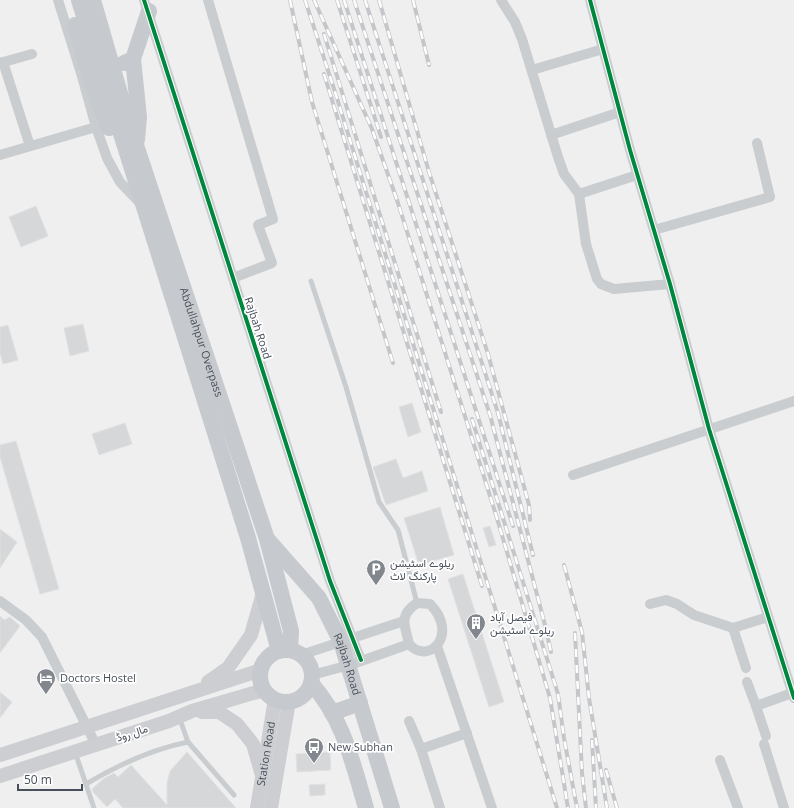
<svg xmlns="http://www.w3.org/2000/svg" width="794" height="808" font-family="'Open Sans',Vazirmatn,sans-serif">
  <rect width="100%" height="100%" fill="#efefef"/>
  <!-- building -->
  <g fill="#d6d7d9" stroke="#e0e1e2">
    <path d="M36,206L48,236L21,247L9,217Z"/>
    <path d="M83,324L89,351L70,356L64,328Z"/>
    <path d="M8,325L18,360L3,364L0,353V327Z"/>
    <path d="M412,403L421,432L408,437L399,407Z"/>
    <path d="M125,423L132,444L99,455L92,434Z"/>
    <path d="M16,441L59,589L40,594L0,457V445Z"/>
    <path d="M396,459L403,478L422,471L428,491L386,505L373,467Z"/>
    <path d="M440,507L454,555L419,565L404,518Z"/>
    <path d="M490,526L496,545L489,547L483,528Z"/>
    <path d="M0,529L17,542L0,568Z"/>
    <path d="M463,574L504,702L489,707L448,579Z"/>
    <path d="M0,616L4,620L10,617L20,626L0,653Z"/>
    <path d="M0,692L12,702L0,718Z"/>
    <path d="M187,752L236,808H123L115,799L107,807L93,792L92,789L103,779L114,773L118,777L131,765L167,805V783L170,771Z"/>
    <path d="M330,752L331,770L297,772L296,754Z"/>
    <path d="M325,784V795L310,796L309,785Z"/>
  </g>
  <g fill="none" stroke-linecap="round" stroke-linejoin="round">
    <!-- lane -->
    <g stroke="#cacdd0" stroke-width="5">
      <path d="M311,281L346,387L379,502L398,530L417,603"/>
      <path d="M188,742L234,795"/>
      <path d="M75,752L94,808"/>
      <path d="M86,784C118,765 152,749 188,742L179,717"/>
    </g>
    <!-- street -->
    <g stroke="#cacdd0" stroke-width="10">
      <path d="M58,0L81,73L96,127L107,158L120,182L140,203"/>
      <path d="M144,0L330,581L361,660"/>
      <path d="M208,0L273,219L258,225L272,263L233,278"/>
      <path d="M501,0L515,22L522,39L558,157L564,174L579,194L586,244L597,279L601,284L614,289L670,284"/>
      <path d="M590,0L630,150L670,284L709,429L794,698"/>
      <path d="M3,62L30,146"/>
      <path d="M0,63L32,54"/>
      <path d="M532,70L603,49"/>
      <path d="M551,135L620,112"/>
      <path d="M0,155L96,127"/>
      <path d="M579,194L637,175"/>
      <path d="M654,230L770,197L757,143"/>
      <path d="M573,475L794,401"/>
      <path d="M0,601L26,620L42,637L96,745"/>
      <path d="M417,603L430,604C460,635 428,666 409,644C405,625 398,616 417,603Z"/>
      <path d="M650,604L666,600L677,604L694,615L733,628L768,617"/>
      <path d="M733,628L746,668"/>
      <path d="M437,646L492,808"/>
      <path d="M301,655L404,621"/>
      <path d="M312,675L353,664L409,644"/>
      <path d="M747,682L756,706"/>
      <path d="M409,721L421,749"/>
      <path d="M766,736L756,706L792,693"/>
      <path d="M764,744L784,808"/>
      <path d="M720,760L738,808"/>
      <path d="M440,808L421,749L467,733"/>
    </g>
    <!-- secondary -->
    <g stroke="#ccced1" stroke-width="14">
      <path d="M208,682L228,668L251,635L263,593"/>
      <path d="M202,712H219L237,724L253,744L261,772"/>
      <path d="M0,755L261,670"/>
      <path d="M0,776L169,721L192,711L264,690"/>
      <path id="s1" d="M257,808L275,699"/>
      <path d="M271,808L289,701"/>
    </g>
    <!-- primary -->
    <g stroke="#c6c9cd" stroke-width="16">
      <path d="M79,0L248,538L279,651"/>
      <path id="s2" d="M93,0L128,121L267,539L291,631L290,650"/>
      <path d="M75,25L95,92L109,128"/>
      <path d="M133,59L139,117L137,140"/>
      <path d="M124,63L133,59L149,11"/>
      <path id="s3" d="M269,541L319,598L341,642L392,808"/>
      <circle cx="286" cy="676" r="26"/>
      <path d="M311,683C344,720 352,761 366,808"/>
      <path d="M332,713L360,703"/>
    </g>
    <!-- rail casing -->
    <g stroke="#c4c6c9" stroke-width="4">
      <g id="rail">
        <path d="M290,0L312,102L393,363"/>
        <path d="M305,0L336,95L557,808"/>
        <path d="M314,0L372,129L398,203L496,515L550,698L568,808"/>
        <path d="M337,0L381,137"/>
        <path d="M344,0L513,526"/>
        <path d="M354,0L490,415L545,625L551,652"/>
        <path d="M365,0L498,413L533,555"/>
        <path d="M379,0L429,172L488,354L529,505L530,520"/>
        <path d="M413,0L429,65"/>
        <path d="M324,34L441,412"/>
        <path d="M324,74L482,586"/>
        <path d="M472,419L558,694L564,738L577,808"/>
        <path d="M564,565L582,632L589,698L607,808"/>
        <path d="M575,633L582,773L586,808"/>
        <path d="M592,740L596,808"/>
        <path d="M606,770L617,808"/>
      </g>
    </g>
    <!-- rail -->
    <use href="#rail" stroke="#fff" stroke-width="2.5" stroke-dasharray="8" stroke-linecap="butt"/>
    <!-- cycleway casing -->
    <g stroke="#fff" stroke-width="6">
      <g id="cycleway">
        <path d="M144,0L330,581L361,660"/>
        <path d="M590,0L630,150L670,284L709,429L794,698"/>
      </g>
    </g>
    <!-- cycleway -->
    <use href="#cycleway" stroke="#00873e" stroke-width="4"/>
  </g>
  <!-- icons -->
  <defs>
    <g id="parking-pin" transform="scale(1)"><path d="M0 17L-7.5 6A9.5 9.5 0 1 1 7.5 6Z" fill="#82878e" stroke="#fff"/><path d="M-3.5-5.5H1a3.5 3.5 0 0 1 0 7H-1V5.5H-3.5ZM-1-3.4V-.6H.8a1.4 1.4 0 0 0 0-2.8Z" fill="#fff"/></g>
    <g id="building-pin" transform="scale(1)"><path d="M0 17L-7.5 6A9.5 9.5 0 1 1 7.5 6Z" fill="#82878e" stroke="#fff"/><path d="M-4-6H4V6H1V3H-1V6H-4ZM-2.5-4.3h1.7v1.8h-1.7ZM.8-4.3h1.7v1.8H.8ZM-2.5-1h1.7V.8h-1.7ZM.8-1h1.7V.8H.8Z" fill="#fff"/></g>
    <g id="hotel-pin" transform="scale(1)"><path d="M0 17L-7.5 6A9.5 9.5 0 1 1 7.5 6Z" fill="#82878e" stroke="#fff"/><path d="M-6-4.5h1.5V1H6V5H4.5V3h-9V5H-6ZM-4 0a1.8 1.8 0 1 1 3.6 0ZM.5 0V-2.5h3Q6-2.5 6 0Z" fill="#fff"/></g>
    <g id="bus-pin" transform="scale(1)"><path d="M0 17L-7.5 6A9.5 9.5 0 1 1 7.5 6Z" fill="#82878e" stroke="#fff"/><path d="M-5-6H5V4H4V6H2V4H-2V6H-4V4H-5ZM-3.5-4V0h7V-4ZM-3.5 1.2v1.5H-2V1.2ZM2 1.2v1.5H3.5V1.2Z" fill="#fff"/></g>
  </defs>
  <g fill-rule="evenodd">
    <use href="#parking-pin" x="376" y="569"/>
    <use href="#building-pin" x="476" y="623"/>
    <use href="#hotel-pin" x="46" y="678"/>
    <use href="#bus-pin" x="314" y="747"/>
  </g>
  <g text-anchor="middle" stroke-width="3.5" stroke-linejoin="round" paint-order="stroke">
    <!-- street labels -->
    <g font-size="11" fill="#474f5a" stroke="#fff">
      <text transform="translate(258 328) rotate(72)" y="4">Rajbah Road</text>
      <text dy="4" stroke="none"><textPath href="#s2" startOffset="359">Abdullahpur Overpass</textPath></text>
      <text dy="4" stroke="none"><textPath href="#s3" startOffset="148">Rajbah Road</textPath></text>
      <text transform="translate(132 733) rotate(-18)" y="4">مال روڈ</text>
      <text dy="4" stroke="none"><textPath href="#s1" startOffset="55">Station Road</textPath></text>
    </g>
    <!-- poi labels -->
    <g font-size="11" fill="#474f5a" stroke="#fff" text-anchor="start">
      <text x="390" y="567">ریلوے اسٹیشن<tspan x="390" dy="13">پارکنگ لاٹ</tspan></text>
      <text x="490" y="621">فیصل آباد<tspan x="490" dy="13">ریلوے اسٹیشن</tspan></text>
      <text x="60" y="682">Doctors Hostel</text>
      <text x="328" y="751">New Subhan</text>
    </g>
  </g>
  <!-- scale -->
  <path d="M18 784v6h64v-6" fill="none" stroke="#474f5a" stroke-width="2"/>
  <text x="24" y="784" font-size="12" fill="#474f5a" stroke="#ffffff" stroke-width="3" paint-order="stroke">50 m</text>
</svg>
